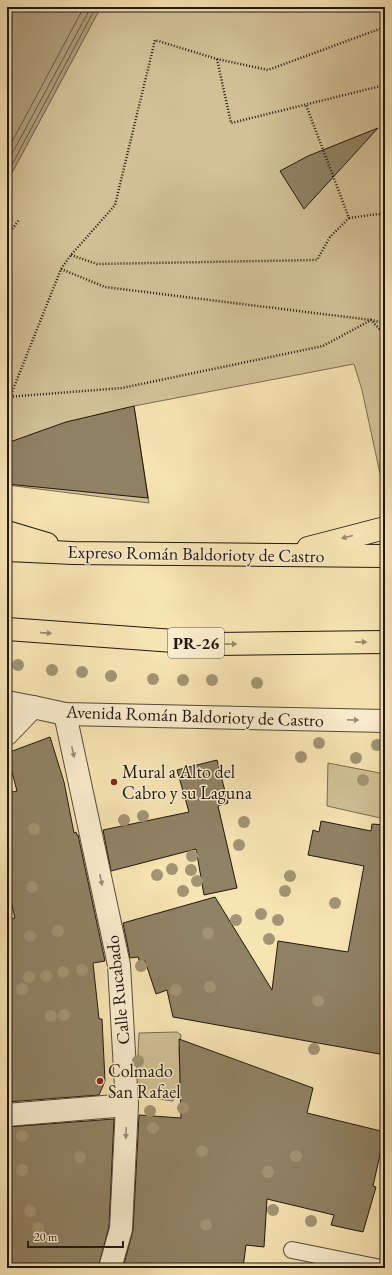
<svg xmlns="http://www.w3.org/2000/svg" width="392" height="1275" font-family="'EB Garamond',serif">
  <rect width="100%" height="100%" fill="#f7e4b3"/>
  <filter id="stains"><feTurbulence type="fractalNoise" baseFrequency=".005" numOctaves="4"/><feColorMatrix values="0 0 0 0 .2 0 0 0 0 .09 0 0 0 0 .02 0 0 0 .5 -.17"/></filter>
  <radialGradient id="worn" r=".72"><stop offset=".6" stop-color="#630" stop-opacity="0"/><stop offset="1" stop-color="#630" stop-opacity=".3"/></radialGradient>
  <!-- green -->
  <g fill="#d2c197" stroke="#796c52">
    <path d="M101,7H385V497L362,390L354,364L134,406L149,503L7,485V182Z"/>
    <path d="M328,763L385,774V819L327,806Z"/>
    <path d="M177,1032L181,1035L179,1049L180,1081L173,1101L136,1096L139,1033Z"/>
  </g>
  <!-- water -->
  <path fill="#ae9e7b" stroke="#75684f" d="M7,7H101L7,182Z"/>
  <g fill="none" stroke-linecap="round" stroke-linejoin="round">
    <!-- shore -->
    <g stroke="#675a44" stroke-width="1">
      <path d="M7,151L84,7"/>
      <path d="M7,163L91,7"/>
      <path d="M7,174L96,7"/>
    </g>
  </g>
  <!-- building -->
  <g fill="#908264" stroke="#20170e">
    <path d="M378,128L304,209L280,171L308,156Z"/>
    <path d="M134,406L148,498L7,484V443L66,422Z"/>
    <path d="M50,737L64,782L74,833L76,832L77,835H78L105,961L93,963L99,1019H102L105,1081L99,1095L7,1102V919L15,918L7,885V793L17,791L7,753Z"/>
    <path d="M217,760L228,803L218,806L237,888L204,895L196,849L111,871L103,830L189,812L177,770Z"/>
    <path d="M321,821L371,831L372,824L385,825V1055L173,1017L167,990L156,994L145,961L140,963L138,957L130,958L123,923L215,897L272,990L278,941L348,952L364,866L308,855L313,830L319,832Z"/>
    <path d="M179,1039L313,1088L307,1113L385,1132L373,1186L376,1187L363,1232L331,1225L334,1215L267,1199L264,1247L246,1245L243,1268H123L133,1230L139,1115L181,1118Z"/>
    <path d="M114,1119L109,1227L98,1268H7V1127Z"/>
  </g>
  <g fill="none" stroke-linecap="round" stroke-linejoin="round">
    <!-- service casing -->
    <g stroke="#564a37" stroke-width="18">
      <path id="service" d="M292,1250L381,1268"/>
    </g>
    <!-- minor casing -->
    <g stroke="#564a37" stroke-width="24">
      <g id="minor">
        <path d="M7,702L33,707L65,714L385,721"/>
        <path d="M65,714L119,965L127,1105L121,1229L110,1268"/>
        <path d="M7,734L33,707"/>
        <path d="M7,1115L127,1105"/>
      </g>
    </g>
    <!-- motorway casing -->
    <g stroke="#20170e" stroke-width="24">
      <g id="motorway">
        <path d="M7,532L47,544"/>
        <path d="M308,548L385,528"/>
        <path d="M7,550L73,553L385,556"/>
        <path d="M7,629L216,644L385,642"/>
      </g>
    </g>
    <!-- path -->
    <g stroke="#20170e" stroke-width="2.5" stroke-dasharray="1 2" stroke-linecap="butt">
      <path d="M217,59L231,123L385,85"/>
      <path d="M349,218L378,214L385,215"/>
      <path d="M7,236L19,220"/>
      <path d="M71,255L97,264L317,260L330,237L349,218L306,105"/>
      <path d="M61,269L105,287L371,320L385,335"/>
      <path d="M7,397L122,388L323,346L371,320L385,323"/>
      <path d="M10,397L61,269L71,255L115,205L155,40L217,59L268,70L385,27"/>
    </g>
    <!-- service -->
    <use href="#service" stroke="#faedce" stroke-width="16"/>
    <!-- minor -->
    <use href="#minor" stroke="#faedce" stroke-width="22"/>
    <!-- motorway -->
    <use href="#motorway" stroke="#f7e4b3" stroke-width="22"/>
  </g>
  <!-- trees -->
  <g fill="#a39473">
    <circle cx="18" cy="665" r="6"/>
    <circle cx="52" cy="670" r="6"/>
    <circle cx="82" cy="672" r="6"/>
    <circle cx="111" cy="676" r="6"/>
    <circle cx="153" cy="679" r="6"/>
    <circle cx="183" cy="680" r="6"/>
    <circle cx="212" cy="680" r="6"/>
    <circle cx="257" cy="683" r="6"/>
    <circle cx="319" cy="743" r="6"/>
    <circle cx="377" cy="745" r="6"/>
    <circle cx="301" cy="757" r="6"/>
    <circle cx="356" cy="758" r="6"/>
    <circle cx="363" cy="780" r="6"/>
    <circle cx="143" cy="816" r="6"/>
    <circle cx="124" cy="820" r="6"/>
    <circle cx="244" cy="822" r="6"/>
    <circle cx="34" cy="829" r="6"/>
    <circle cx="239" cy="845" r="6"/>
    <circle cx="192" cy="856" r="6"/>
    <circle cx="172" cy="869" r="6"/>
    <circle cx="191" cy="870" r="6"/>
    <circle cx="157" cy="875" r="6"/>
    <circle cx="290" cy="876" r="6"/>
    <circle cx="197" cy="881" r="6"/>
    <circle cx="32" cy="887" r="6"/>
    <circle cx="183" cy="891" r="6"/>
    <circle cx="285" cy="891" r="6"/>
    <circle cx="335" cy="903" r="6"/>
    <circle cx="261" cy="914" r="6"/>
    <circle cx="236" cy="920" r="6"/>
    <circle cx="278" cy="920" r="6"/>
    <circle cx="58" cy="931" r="6"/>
    <circle cx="208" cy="933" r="6"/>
    <circle cx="30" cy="936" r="6"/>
    <circle cx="269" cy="939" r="6"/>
    <circle cx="141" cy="966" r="6"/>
    <circle cx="82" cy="970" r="6"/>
    <circle cx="63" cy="972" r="6"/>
    <circle cx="46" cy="976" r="6"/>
    <circle cx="29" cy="977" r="6"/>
    <circle cx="210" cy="987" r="6"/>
    <circle cx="22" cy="989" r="6"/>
    <circle cx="176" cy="990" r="6"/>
    <circle cx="318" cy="1001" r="6"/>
    <circle cx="64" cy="1015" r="6"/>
    <circle cx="51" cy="1016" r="6"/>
    <circle cx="314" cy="1049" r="6"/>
    <circle cx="138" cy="1061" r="6"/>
    <circle cx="183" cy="1108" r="6"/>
    <circle cx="150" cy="1111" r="6"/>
    <circle cx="153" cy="1128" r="6"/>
    <circle cx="22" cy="1136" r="6"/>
    <circle cx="202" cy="1151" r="6"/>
    <circle cx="296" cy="1156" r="6"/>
    <circle cx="80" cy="1157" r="6"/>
    <circle cx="22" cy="1170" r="6"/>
    <circle cx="268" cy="1172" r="6"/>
    <circle cx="273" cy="1210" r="6"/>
    <circle cx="30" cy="1211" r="6"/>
    <circle cx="311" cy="1221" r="6"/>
    <circle cx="206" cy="1225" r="6"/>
    <circle cx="38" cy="1228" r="6"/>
  </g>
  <!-- one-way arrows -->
  <defs><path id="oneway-solid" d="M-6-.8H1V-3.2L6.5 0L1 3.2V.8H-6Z"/></defs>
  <g fill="#968869">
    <use href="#oneway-solid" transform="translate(347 537) rotate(166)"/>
    <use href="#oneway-solid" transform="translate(46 633) rotate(5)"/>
    <use href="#oneway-solid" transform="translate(361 642) rotate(-1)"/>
    <use href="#oneway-solid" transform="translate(231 644) rotate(-1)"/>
  </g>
  <g fill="#988d78">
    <use href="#oneway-solid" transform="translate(353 720) rotate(1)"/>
    <use href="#oneway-solid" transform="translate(73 752) rotate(78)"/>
    <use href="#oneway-solid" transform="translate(101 880) rotate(78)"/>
    <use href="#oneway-solid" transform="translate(126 1133) rotate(93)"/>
  </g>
  <!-- markers -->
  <g fill="#8f2418" stroke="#faedce" stroke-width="1.5">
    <circle cx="114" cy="782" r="4"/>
    <circle cx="100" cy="1081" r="4"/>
  </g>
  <g text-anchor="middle" stroke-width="3" stroke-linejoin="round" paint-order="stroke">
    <!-- shield labels -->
    <rect fill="#faedce" stroke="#615748" stroke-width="1" x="168" y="628" width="56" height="30" rx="3"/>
    <g font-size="17" font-weight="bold" fill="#20170e">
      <text x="196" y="649">PR-26</text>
    </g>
    <!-- street labels -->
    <g font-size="18" fill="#20170e" stroke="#faedce">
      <text transform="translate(196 554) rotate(1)" y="6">Expreso Román Baldorioty de Castro</text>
      <text transform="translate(195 716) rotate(2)" y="6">Avenida Román Baldorioty de Castro</text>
      <text transform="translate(118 990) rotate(-96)" y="6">Calle Rucabado</text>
    </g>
    <!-- poi labels -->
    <g font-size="18" fill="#20170e" stroke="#faedce" text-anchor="start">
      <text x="122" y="778">Mural a Alto del<tspan x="122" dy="21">Cabro y su Laguna</tspan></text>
      <text x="108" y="1077">Colmado<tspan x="108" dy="21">San Rafael</tspan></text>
    </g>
  </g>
  <!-- margin -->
  <rect width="392" height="1275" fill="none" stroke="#f7e4b3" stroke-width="24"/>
  <rect x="8" y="8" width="376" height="1259" fill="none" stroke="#20170e" stroke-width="2"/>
  <rect x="12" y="12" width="368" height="1251" fill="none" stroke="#20170e"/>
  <!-- scale -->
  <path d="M28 1241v6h95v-6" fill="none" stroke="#20170e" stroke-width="2"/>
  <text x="34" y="1241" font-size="12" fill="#20170e" stroke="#faedce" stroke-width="3" paint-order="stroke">20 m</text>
  <rect width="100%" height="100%" filter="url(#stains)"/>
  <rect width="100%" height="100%" fill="url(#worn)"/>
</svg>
